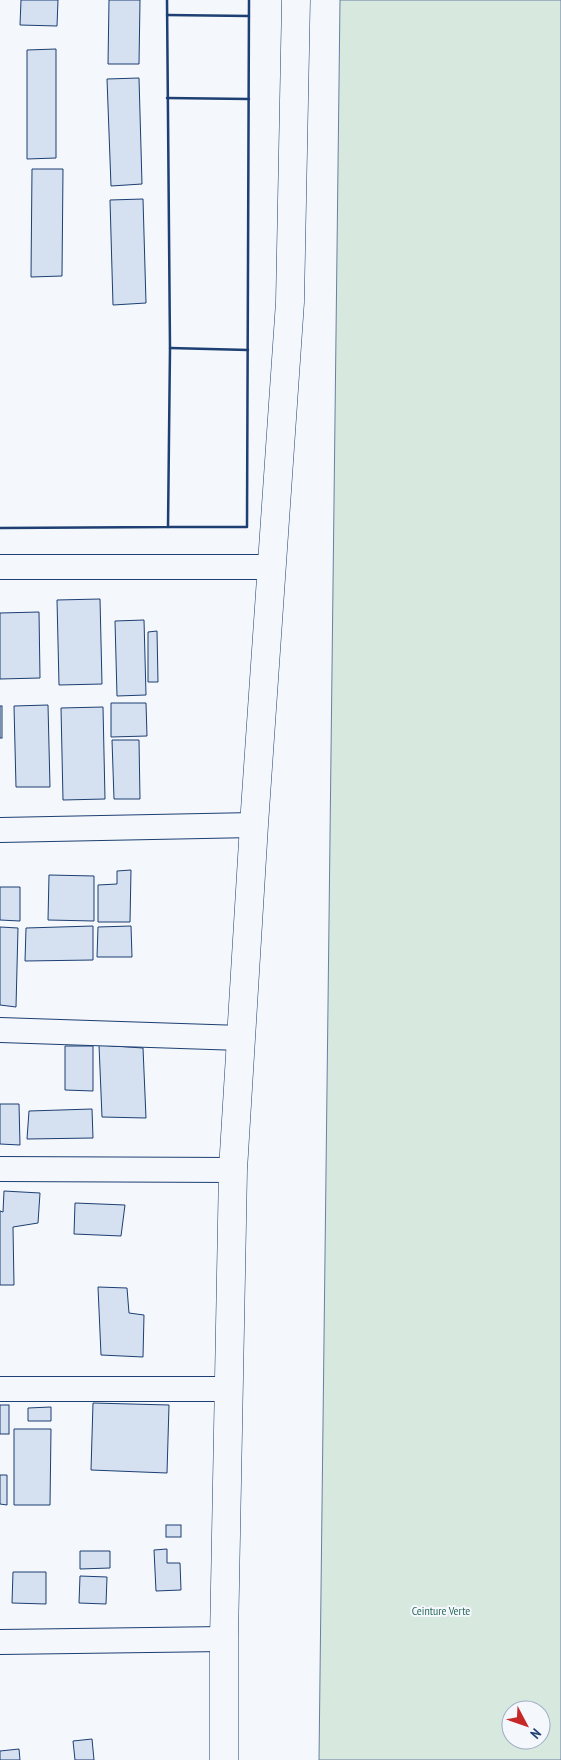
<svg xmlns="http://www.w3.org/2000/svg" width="561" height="1760" font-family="'PT Sans Narrow',sans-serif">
  <rect width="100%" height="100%" fill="#f4f7fb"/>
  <!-- green -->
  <path fill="#d7e8df" stroke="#687fa3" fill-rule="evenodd" d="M340,0H561V1760H319ZM511,1710H541V1740H511Z"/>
  <!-- building -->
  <g fill="#d5e0f0" stroke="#1d3f73">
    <path d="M21,0H58L57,26L20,25Z"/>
    <path d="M109,0H140L139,64H108Z"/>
    <path d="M56,49V158L27,159V50Z"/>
    <path d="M139,78L142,184L111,186L107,79Z"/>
    <path d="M32,169H63L62,276L31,277Z"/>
    <path d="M143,199L146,303L113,305L110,200Z"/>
    <path d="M100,599L102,684L59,685L57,600Z"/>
    <path d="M39,612L40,678L0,679V613Z"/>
    <path d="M144,620L146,695L117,696L115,621Z"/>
    <path d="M157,631L158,682H148V632Z"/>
    <path d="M111,703H146L147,736L111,737Z"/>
    <path d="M48,705L50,787H16L14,706Z"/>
    <rect x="0" y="706" width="2" height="32"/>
    <path d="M103,707L105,799L63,800L61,708Z"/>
    <path d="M112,740H139L140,799H114Z"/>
    <path d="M131,870L130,922H98V885L117,884V871Z"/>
    <path d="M49,875L94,876V921L48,920Z"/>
    <path d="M0,887H20V921L0,920Z"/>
    <path d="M93,926V960L25,961L26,928Z"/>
    <path d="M131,926L132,957H97L98,927Z"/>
    <path d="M0,927L18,928L16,1007L0,1005Z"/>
    <path d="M99,1045L143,1048L146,1118L102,1117Z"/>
    <path d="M65,1046H93V1091L65,1090Z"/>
    <path d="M0,1104H19L20,1145L0,1144Z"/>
    <path d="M92,1109L93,1138L27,1139L29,1111Z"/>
    <path d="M4,1191L40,1193L38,1223L13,1227L14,1285H0V1211L3,1212Z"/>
    <path d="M75,1203L125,1205L121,1236L74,1234Z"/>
    <path d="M98,1287L127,1288L129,1313L144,1315L143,1357L101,1355Z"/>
    <path d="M93,1403L169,1405L167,1473L91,1470Z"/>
    <rect x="0" y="1405" width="9" height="29"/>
    <path d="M51,1407V1421H28V1408Z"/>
    <path d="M14,1429H51L50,1505H14Z"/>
    <path d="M0,1475H7V1505L0,1504Z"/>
    <rect x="166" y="1525" width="15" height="12"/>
    <path d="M167,1549V1563H180L181,1590L156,1591L154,1550Z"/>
    <path d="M80,1551H110V1568L80,1569Z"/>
    <path d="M13,1572H46V1604L12,1603Z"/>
    <path d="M80,1576L107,1577L106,1604L79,1603Z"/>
    <path d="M92,1739L94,1760H75L73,1741Z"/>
    <path d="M19,1749L20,1760H0V1751Z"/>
  </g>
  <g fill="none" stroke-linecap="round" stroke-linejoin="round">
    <!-- street casing -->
    <g stroke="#1d3f73" stroke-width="26">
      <g id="street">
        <path d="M0,567H272"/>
        <path d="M0,830L254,825"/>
        <path d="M0,1030L241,1038"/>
        <path d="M0,1169L233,1170"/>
        <path d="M0,1389H229"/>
        <path d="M0,1642L224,1639"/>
      </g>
    </g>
    <!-- secondary casing -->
    <g stroke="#1d3f73" stroke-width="29">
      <path id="secondary" d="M224,1760V1639L233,1170L254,825L290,302L296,0"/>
    </g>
    <!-- street -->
    <use href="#street" stroke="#f4f7fb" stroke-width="24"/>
    <!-- secondary -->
    <use href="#secondary" stroke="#f4f7fb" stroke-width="28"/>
    <!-- wall -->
    <g stroke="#1d3f73" stroke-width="2.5">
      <path d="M167,15L249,16"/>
      <path d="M167,98L249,99"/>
      <path d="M170,348L248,350"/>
      <path d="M168,527H247L249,0"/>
      <path d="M0,528L168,527L170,348L167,0"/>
    </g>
  </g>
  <g text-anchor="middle" stroke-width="4" stroke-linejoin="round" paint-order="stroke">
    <!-- park labels -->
    <g font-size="12" fill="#2c6c60" stroke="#f4f7fb">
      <text x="441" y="1615">Ceinture Verte</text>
    </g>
  </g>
  <!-- north arrow -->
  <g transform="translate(526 1725) rotate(131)"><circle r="24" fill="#f4f7fb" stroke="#9eadc5"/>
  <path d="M0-4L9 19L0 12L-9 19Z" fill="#c62828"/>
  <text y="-8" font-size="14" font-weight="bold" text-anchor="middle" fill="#1d3f73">N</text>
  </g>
</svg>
